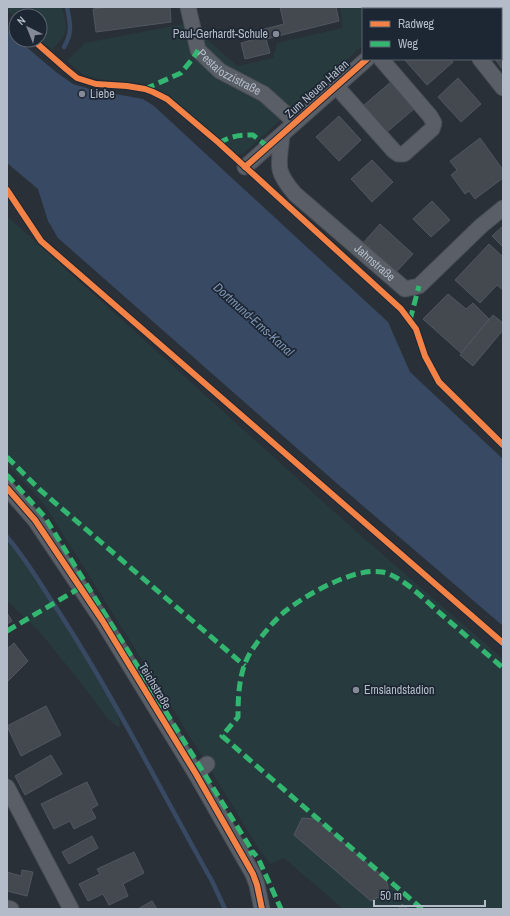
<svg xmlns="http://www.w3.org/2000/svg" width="510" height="916" font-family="'Archivo Narrow',sans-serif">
  <rect width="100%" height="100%" fill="#2a3038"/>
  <!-- green -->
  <g fill="#273a3e">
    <path d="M8,7H62C68,31 68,32 52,50L40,40V16H16V18L9,12Z"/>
    <path d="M340,7H404L402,9H363V45L243,154L234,155L168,95L145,84L98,79L83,75L67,61L85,43L189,23L237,66L273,58L277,43L343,28Z"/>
    <path d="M7,216L350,526L503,659V909H343L284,858L270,864L259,849L181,722L46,507L31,489L7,465Z"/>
    <path d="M7,539L13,545C40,585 66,625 91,666C102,684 120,705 120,727H118L107,718L85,688L40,632L7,601Z"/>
  </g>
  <!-- water -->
  <path fill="#384963" d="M7,30L16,38V40H18L56,72L73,84L93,90L143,99L154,106L388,322L410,372L503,459V626L341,487L58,238L48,221L38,189L7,163Z"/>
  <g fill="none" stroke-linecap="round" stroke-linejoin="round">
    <!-- stream -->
    <g stroke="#384963" stroke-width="4.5">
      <path d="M64,47C73,32 70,23 67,7"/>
      <path d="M7,537C27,560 42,587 59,612C115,699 161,791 212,881L225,909"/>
    </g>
  </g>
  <!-- building -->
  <g fill="#444950" stroke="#52575f">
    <path d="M109,7H170L171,22L96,32L93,9Z"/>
    <path d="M280,7H336L339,21L266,39L270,53L245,59L241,43L263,37L261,30L284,24Z"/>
    <path d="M475,7H503V70L495,59H501V9H477Z"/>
    <path d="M404,59H450L453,62L427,85Z"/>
    <path d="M458,78L481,104L461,122L438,97Z"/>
    <path d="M392,81L415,108L387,132L364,105Z"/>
    <path d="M339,116L361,140L339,161L316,137Z"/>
    <path d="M480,138L503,170V178L475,199L469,191L465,194L451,175L457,170L450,161Z"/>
    <path d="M372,160L393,182L372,202L351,179Z"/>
    <path d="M432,201L450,220L431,237L413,219Z"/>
    <path d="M380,224L413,254L396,272L363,243Z"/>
    <path d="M503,226V247L492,236Z"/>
    <path d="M489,244L503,257V290L497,285L480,303L455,280Z"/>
    <path d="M448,294L466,309L473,303L489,319L461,353L423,319Z"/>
    <path d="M493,315L503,323V330L473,366L460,355Z"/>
    <path d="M7,613L12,621L7,624Z"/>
    <path d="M14,643L28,661L7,682V649Z"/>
    <path d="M46,706L61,735L21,756L7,726Z"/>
    <path d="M51,755L62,774L25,795L15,776Z"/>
    <path d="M87,782L98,805L91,809L96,818L74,829L70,821L54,829L41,804Z"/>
    <path d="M302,818L316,819L386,879L389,892L371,901L294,835Z"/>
    <path d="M92,836L98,848L69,864L62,852Z"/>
    <path d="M134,852L144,873L123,884L128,896L109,905L103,894L88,901L79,884L100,874L97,869Z"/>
    <path d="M22,870L33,872L27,896L7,891V872L21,876Z"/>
    <path d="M152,901L157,909H138Z"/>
    <path d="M402,904L408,909H398Z"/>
  </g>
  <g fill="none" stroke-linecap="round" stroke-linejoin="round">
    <!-- minor casing -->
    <g stroke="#484c53" stroke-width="17">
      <g id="minor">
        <path id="s1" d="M188,7L198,50L220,71L264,94L295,122"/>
        <path d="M439,7L441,9"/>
        <path d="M424,9L426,7"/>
        <path d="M480,59L503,88"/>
        <path d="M336,86L394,151L398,154H404L432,129L434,123L430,116L381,59"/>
        <path id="s2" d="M282,135C279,165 274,170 295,194L405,289L419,286L481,226L503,208"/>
        <path d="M245,167L367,59"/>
        <path d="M7,488L35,520L102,620L196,774L253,874L257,885L262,909"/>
        <path d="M196,774L207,764"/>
        <path d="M7,787L71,909"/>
        <path d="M7,908L11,909"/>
      </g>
    </g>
    <!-- minor -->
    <use href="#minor" stroke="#5a5e66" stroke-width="15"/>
    <!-- quiet -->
    <g stroke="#33b770" stroke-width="5" stroke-dasharray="10 5" stroke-linecap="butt">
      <path d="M145,89L181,73L194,57L198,50"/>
      <path d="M219,143C230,136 240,135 253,135L268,147"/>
      <path d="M410,320L419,286"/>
      <path d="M7,457L39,489L245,666"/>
      <path d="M7,475L44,516L253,852"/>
      <path d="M7,631L83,586"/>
      <path d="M249,854L253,852L258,858L281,909"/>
      <path d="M422,909L222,736L238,717C238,695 239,672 250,653C259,639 271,624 283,613C305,595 354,567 382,572C401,575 427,602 441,614C462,632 482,650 503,668"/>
    </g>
    <!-- cycleway casing -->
    <g stroke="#1d2633" stroke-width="8">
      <g id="cycleway">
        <path d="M33,40L66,69L77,78L96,84L127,86L145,89L153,92L167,99L219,143L401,309L416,329L425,356L439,382L503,445"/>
        <path d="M245,167L367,59"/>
        <path d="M7,190L41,241L503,643"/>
        <path d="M7,488L35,520L102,620L196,774L253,874L257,885L262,909"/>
      </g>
    </g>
    <!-- cycleway -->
    <use href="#cycleway" stroke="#f48246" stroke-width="6"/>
  </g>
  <!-- markers -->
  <g fill="#848b96" stroke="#1d2633" stroke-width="1.5">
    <circle cx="276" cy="34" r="4"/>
    <circle cx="82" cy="94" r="4"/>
    <circle cx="356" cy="690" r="4"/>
  </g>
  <g text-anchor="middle" stroke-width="3.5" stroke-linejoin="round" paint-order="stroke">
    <!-- poi labels -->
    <g font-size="12" fill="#b4bcc9" stroke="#1d2633" text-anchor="start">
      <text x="268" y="38" text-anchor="end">Paul-Gerhardt-Schule</text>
      <text x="90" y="98">Liebe</text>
      <text x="364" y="694">Emslandstadion</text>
    </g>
    <!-- street labels -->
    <g font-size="12" fill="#b4bcc9" stroke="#1d2633">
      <text dy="4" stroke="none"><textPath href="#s1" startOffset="83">Pestalozzistraße</textPath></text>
      <text transform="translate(317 89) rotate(-42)" y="4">Zum Neuen Hafen</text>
      <text dy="4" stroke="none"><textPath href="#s2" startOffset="169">Jahnstraße</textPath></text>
      <text transform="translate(155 686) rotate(59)" y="4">Teichstraße</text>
    </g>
    <!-- water labels -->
    <g font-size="13" font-style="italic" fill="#7c92b1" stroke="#1d2633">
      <text transform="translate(254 319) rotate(42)" y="5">Dortmund-Ems-Kanal</text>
    </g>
  </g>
  <!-- border -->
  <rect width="510" height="916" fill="none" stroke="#b4bcc9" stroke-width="16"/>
  <!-- legend -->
  <rect x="362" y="8" width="140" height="52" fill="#1d2633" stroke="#59626f"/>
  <rect x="370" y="21" width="20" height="6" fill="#f48246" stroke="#59626f"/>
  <text x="398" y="28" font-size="12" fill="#b4bcc9">Radweg</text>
  <rect x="370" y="41" width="20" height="6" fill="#33b770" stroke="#59626f"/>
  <text x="398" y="48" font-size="12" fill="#b4bcc9">Weg</text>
  <!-- north arrow -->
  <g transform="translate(28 28) rotate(317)"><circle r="19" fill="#1d2633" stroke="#59626f"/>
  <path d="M0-3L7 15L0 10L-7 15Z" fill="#848b96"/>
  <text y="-6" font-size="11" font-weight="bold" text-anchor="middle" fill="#b4bcc9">N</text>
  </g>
  <!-- scale -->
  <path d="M374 900v6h111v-6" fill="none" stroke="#b4bcc9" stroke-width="2"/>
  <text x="380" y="900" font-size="12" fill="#b4bcc9" stroke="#1d2633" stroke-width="3" paint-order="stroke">50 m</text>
</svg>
